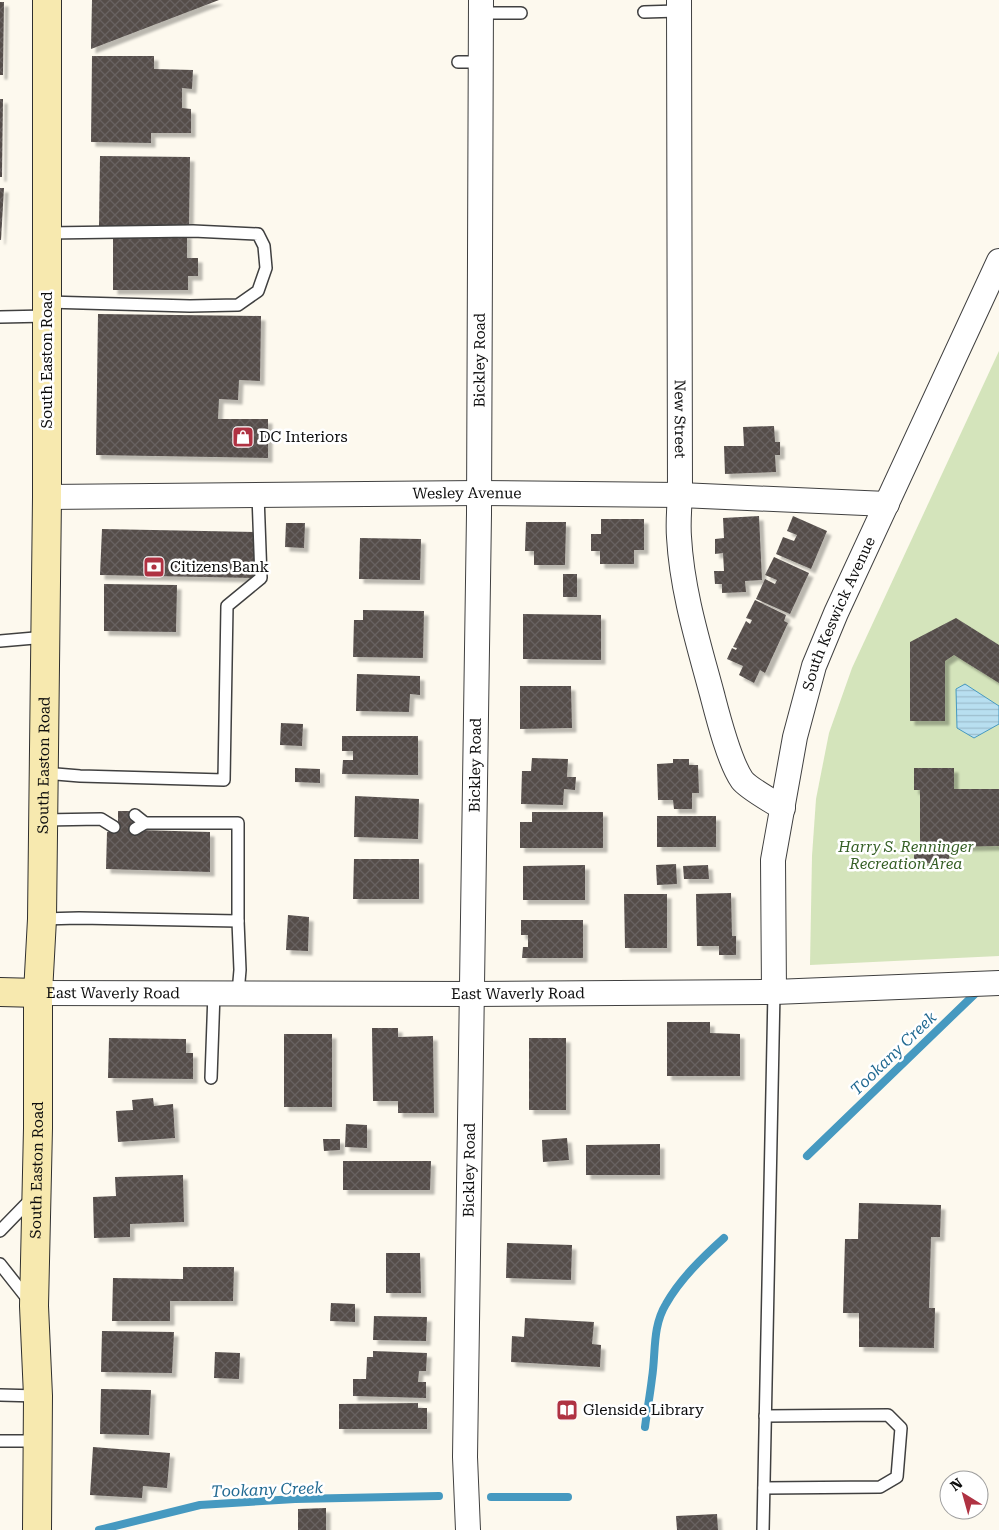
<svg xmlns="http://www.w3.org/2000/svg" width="999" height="1530" font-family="'Roboto Serif',serif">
  <defs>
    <pattern id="water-rules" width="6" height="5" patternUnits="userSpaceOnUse" patternTransform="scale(1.25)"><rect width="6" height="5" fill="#b8dff0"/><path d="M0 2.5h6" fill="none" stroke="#9dbecd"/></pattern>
    <pattern id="building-cross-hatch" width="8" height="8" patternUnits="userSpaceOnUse" patternTransform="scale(1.25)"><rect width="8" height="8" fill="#544d4a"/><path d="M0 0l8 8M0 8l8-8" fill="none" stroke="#686260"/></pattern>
    <filter id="shadow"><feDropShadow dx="4.5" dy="4.5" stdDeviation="1" flood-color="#0004"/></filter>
  </defs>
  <rect width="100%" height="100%" fill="#fdf9ee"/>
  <!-- green -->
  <path fill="#d4e4bb" d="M999,351V956L810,965L812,856L816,799L829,733L852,668Z"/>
  <!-- water -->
  <path fill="url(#water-rules)" stroke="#4699c0" d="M965,684L999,706V724L974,738L957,728L956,689Z"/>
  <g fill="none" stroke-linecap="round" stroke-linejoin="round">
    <!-- stream -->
    <g stroke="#4699c0" stroke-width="8">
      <path d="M807,1156L980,989"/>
      <path d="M645,1427C647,1411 650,1395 652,1378C656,1353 652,1327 666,1304C680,1279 703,1257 724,1238"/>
      <path d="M491,1497H568"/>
      <path d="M99,1530L200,1505L295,1499L439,1496"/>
    </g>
  </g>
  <!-- building -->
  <g fill="url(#building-cross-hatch)" filter="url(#shadow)">
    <path d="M92,0H219L91,49Z"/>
    <path d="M0,2H4L3,75H0Z"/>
    <path d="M92,56H154V69L193,70L192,89L182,88V108L191,109V133H151V143L91,142Z"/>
    <path d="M0,99H3L2,177H0Z"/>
    <path d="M100,156L190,157L189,227L99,226Z"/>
    <path d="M0,188H4L1,240H0Z"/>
    <path d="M187,234V258H198V276H188V290H113V235Z"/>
    <path d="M98,314L261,316L260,381L239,380L238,400L219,399L218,419H268V458L96,455Z"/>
    <path d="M774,426L775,442H780V455H775L776,472L725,474L724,446H744L743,427Z"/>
    <path d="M759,516L762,580L745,581L746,592L722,593V584H715L714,571H724L723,553L715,554V539L724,538L723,518Z"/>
    <path d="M793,516L827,531L811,569L776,554L783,537L794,541L797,535L787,531Z"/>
    <path d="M601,519H644V550H634V564H600V551H591V534H601Z"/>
    <path d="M526,522H566L565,565H534V551H525Z"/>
    <path d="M286,523H305L304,548L285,547Z"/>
    <path d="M102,529L255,532L254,578L100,575Z"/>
    <path d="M360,538L421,539L420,580L359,579Z"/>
    <path d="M774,557L809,573L790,614L756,599L765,579L775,584L777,580L765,575Z"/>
    <rect x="563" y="574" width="14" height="23"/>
    <path d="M104,584L177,585L176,632L104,631Z"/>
    <path d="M755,600L786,615L784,621L788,623L765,673L760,670L754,683L739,675L743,666L727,659L732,648L736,650L737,648L733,647L746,621L750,624L752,620L746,618Z"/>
    <path d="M363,610L424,611L423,658L353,657L354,620H363Z"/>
    <path d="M523,614L601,615V660L523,659Z"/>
    <path d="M956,618L999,645V683L954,655L945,661V721H910V642Z"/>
    <path d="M357,674L420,676V695L410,694L409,712L356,711Z"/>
    <path d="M520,686H571L572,728L520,729Z"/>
    <path d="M281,723L303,724L302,746L280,745Z"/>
    <path d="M342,736H418V775L342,774L343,760H353V751H342Z"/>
    <path d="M532,758L568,759L567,777H576L575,790L564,789L563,805L521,804L522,771H531Z"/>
    <path d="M673,759H689V765H698L699,793H692V809H674L673,800H658L657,764L673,763Z"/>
    <path d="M295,768L320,769V783L295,782Z"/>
    <path d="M914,768H954V789H999V846L949,847V863H914V842H920V790H914Z"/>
    <path d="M355,796L419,799L418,839L354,837Z"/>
    <path d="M118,811H140L139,830L210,832V872L106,869L107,832H118Z"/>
    <path d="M532,812H603V848H520V822H532Z"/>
    <rect x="657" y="816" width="59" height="31"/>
    <path d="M354,859H419V899H353Z"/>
    <path d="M676,864L677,884L657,885L656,865Z"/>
    <path d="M585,865V900H523V866Z"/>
    <path d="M708,865L709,879H684L683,866Z"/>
    <path d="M731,893L732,936H736V955H719V946H697L696,894Z"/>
    <path d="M624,894H667V948H625Z"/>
    <path d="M288,915L309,917L308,951L286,950Z"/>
    <path d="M521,920H583V958H522L523,947H528V935H521Z"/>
    <path d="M667,1022H710V1033L740,1034V1076H667Z"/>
    <path d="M372,1028H398V1037L433,1036L434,1113H398V1101H373Z"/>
    <rect x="284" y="1034" width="48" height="73"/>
    <path d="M109,1038L186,1039V1053H193V1079L108,1078Z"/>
    <rect x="529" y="1038" width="37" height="72"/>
    <path d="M153,1098L154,1106L173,1104L175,1138L118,1142L116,1111L133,1110L132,1100Z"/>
    <path d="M346,1124L367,1125V1148L345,1147Z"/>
    <path d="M567,1138L569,1160L543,1162L542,1140Z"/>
    <path d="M323,1139H340V1150L324,1151Z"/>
    <path d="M660,1144V1175H586V1145Z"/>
    <path d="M343,1161H431L430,1190H343Z"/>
    <path d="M183,1175L184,1222L130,1224V1237L94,1238L93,1197L116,1196L115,1177Z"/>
    <path d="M859,1203L941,1205L940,1237H931L929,1308H935L934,1348L859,1347V1313H843L845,1239H858Z"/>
    <path d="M507,1243L572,1245L571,1280L506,1278Z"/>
    <path d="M386,1253H420L421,1293H386Z"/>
    <path d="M183,1267H234L233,1301H170V1321H112L113,1278L183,1279Z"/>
    <path d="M331,1303L355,1304V1322L330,1321Z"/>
    <path d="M374,1316L427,1317L426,1341L373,1340Z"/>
    <path d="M525,1318L594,1322L592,1344L601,1345L600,1367L511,1362L512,1336L524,1337Z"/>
    <path d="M102,1331L174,1332L172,1373L101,1372Z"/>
    <path d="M373,1351L427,1353L426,1371H419L418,1382H426V1398L353,1396V1379H366L367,1357H373Z"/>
    <path d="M215,1352L240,1353L239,1379L214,1378Z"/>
    <path d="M101,1389L151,1390L149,1435L100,1434Z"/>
    <path d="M418,1403V1408H427V1429H339V1404Z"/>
    <path d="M93,1447L170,1453L167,1488L143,1486L142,1498L90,1495Z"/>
    <path d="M326,1508V1530H298V1509Z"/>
    <path d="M717,1514L718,1530H677L676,1516Z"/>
  </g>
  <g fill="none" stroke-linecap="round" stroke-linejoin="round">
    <!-- lane casing -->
    <g stroke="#404040" stroke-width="14">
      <g id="lane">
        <path d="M644,12L678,11"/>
        <path d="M481,13H521"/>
        <path d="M458,62H480"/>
        <path d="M47,302L190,306L238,305L258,291L266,268L264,246L258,234L193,231L47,233"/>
        <path d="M0,317L47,316"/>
        <path d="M0,641L46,637"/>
        <path d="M44,773L80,776L224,780L227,606L261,578L258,495"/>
        <path d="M135,815L145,823"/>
        <path d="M43,820L101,819L114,827"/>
        <path d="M42,919L79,918L238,921V823H145L135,829"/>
        <path d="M238,993L240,970L238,921"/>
        <path d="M211,1078L214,993"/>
        <path d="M0,1231L32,1198"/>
        <path d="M0,1264L30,1302"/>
        <path d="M0,1395L38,1396"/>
        <path d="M0,1441H38"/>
        <path d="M764,1488L880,1487L897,1477L901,1428L888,1415L765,1416"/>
        <path d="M763,1530L774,992"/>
      </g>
    </g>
    <!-- street casing -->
    <g stroke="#404040" stroke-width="26">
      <g id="street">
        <path id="s1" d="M679,0L680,495C679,509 678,524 679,537C682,591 698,642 712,694C718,717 729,761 742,780C748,788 773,802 783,808"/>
        <path id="s2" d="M47,497L479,493L680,495L887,504"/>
        <path id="s3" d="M774,992L773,860L795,737L814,666L836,613L999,261"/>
        <path id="s4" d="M38,993L472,994L774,992L999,983"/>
        <path id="s5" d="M468,1530L465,1457L479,514L481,0"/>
      </g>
    </g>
    <!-- secondary casing -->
    <g stroke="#2f2f2f" stroke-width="30">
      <g id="secondary">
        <path d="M0,992L38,993"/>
        <path id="s6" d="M37,1530L38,1396L34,1306L38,1128V993L42,919L47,497V0"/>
      </g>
    </g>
    <!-- lane -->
    <use href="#lane" stroke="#fff" stroke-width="11"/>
    <!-- street -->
    <use href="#street" stroke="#fff" stroke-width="24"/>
    <!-- secondary -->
    <use href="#secondary" stroke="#f7e9af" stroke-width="28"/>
  </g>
  <!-- icons -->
  <defs>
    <g id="shop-square" transform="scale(1.125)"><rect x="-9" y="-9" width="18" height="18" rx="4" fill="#af3242" stroke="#fff"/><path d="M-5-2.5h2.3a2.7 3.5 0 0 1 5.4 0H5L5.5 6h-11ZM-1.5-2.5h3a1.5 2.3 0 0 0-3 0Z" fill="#fff"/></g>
    <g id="bank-square" transform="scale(1.125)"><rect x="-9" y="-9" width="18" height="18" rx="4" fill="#af3242" stroke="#fff"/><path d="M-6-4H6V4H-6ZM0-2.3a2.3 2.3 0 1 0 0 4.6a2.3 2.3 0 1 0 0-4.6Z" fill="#fff"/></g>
    <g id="library-square" transform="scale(1.125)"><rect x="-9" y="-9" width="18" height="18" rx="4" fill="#af3242" stroke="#fff"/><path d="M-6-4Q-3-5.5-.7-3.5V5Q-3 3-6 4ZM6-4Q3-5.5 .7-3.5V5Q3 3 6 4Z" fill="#fff"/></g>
  </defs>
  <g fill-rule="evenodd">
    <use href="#shop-square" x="243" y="437"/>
    <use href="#bank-square" x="154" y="567"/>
    <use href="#library-square" x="567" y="1410"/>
  </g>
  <g text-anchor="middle" stroke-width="5" stroke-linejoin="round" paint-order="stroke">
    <!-- street labels -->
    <g font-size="15" fill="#0d0d0d" stroke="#fff">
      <text transform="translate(47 360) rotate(-90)" y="5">South Easton Road</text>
      <text dy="5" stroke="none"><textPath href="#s5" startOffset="1170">Bickley Road</textPath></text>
      <text dy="5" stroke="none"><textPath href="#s1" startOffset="419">New Street</textPath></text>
      <text dy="5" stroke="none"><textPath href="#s2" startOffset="420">Wesley Avenue</textPath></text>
      <text dy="5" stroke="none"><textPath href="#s3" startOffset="388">South Keswick Avenue</textPath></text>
      <text dy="5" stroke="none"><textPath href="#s6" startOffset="765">South Easton Road</textPath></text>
      <text dy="5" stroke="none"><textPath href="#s5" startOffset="765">Bickley Road</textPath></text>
      <text dy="5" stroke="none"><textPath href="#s4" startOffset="75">East Waverly Road</textPath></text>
      <text dy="5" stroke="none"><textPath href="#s4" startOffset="480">East Waverly Road</textPath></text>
      <text dy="5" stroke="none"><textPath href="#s6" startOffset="360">South Easton Road</textPath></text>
      <text dy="5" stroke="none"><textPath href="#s5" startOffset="360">Bickley Road</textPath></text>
    </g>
    <!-- poi labels -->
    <g font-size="15" fill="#0d0d0d" stroke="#fff" text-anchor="start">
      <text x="259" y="442">DC Interiors</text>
      <text x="170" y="572">Citizens Bank</text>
      <text x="583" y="1415">Glenside Library</text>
    </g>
    <!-- park labels -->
    <g font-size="15" font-style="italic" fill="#345e24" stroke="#fff">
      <text x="906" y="852">Harry S. Renninger<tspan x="906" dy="17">Recreation Area</tspan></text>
    </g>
    <!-- water labels -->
    <g font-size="16" font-style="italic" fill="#226a92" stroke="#fff">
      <text transform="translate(893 1053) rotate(-44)" y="6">Tookany Creek</text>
      <text transform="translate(267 1489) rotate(-2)" y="6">Tookany Creek</text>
    </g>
  </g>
  <!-- north arrow -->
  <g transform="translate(964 1495) rotate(323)"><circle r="24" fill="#ffffff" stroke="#9e9e9e"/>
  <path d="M0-4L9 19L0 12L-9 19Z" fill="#af3242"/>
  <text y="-8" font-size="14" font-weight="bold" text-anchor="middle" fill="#0d0d0d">N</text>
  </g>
</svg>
